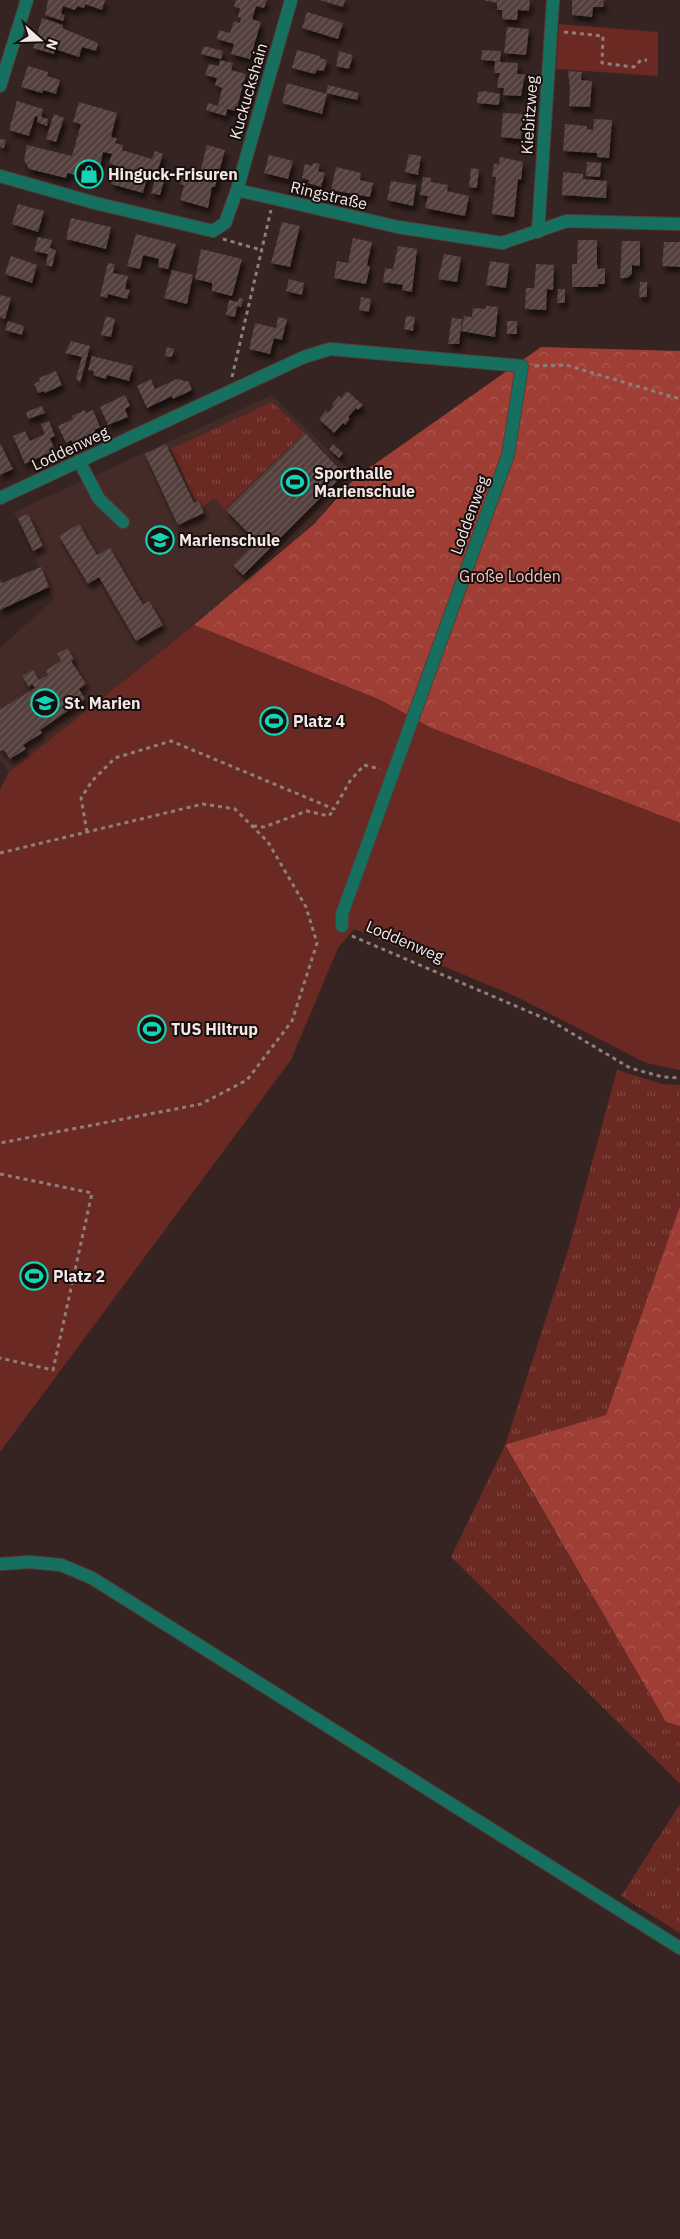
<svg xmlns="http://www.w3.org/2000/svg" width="680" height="2239" font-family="'IBM Plex Sans',sans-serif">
  <defs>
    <pattern id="grass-tufts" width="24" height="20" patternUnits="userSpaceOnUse" patternTransform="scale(1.25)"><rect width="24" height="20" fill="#6a2922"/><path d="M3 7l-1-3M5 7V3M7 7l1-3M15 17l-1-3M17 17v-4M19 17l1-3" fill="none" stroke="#804842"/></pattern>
    <pattern id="forest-crowns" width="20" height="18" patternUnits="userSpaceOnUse" patternTransform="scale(1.25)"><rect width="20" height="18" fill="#9e3e34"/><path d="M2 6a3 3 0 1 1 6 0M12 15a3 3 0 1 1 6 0" fill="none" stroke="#ac5a51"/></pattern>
    <pattern id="building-hatch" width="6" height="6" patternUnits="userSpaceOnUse" patternTransform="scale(1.25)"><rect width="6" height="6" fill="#533f3c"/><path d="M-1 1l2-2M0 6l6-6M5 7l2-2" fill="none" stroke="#6c5b58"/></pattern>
    <filter id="shadow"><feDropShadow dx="3" dy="5.5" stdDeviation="2.5" flood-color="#0009"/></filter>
  </defs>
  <rect width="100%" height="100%" fill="#352421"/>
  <!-- built -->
  <path fill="#442b27" d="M272,395L353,474L317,520L194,625L9,772L0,759V648L54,599L14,512Z"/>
  <!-- grass -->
  <g fill="url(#grass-tufts)">
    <path d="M272,402L304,433L225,509L214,498L203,507L201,501L196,502L171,449Z"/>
    <path d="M617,1070L663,1084L680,1085V1206L606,1415L505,1446L666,1722L680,1726V1784L451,1557L505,1445L569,1247Z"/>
    <path d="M680,1804V1933L621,1896Z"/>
  </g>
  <!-- forest -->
  <g fill="url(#forest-crowns)">
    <path d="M541,347L680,351V823L431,728L380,700L194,625L314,524L355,478Z"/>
    <path d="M680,1206V1726L666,1722L505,1445L606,1415Z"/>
  </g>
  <!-- park -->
  <g fill="#6a2922">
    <path d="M559,24L658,32V76L556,69Z"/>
    <path d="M194,625L380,700L431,728L680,823V1070L646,1063L517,997L354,929L338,948L291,1060L0,1452V789L9,772Z"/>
  </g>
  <!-- building -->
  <g fill="url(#building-hatch)" filter="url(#shadow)">
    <path d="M48,0H105L102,10L85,4L84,8L77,6L75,10L63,6L61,14L65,15L63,21L45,15Z"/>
    <path d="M236,0H267L264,8L256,6L254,13L252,19L261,22L250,59L231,54L234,44L217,39L219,30L230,33L234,21L240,23L241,18L238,17L240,8L234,7Z"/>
    <path d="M320,0H345L343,7Z"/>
    <path d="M483,0H530L529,11L518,10L517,20L502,19V10H497V3Z"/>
    <path d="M572,0H604L603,7H593L592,17L572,15Z"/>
    <path d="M307,12L343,23L338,39L302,28Z"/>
    <path d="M42,18L63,25L62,28L98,43L96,51L82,47L79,57L55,49L54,54L33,48Z"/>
    <path d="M507,27L529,29L526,55L504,53Z"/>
    <path d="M204,46L223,51L221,59L201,54Z"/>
    <path d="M297,50L320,56V58L327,60L324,71L317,70L315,74L292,68Z"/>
    <path d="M482,50L501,51L500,62L518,63L517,74H525L521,96L503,95L504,88H498L497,84L500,73H494L495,61L481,60Z"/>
    <path d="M339,51L353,55L349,69L336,66Z"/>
    <path d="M220,60L233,63L231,70L246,74L236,111L227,109L226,116L206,110L208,103L218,106L222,88L215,85L217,78L205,75L209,64L219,66Z"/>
    <path d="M28,66L48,72L47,76L60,80L56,94L43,90L42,93L21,87Z"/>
    <path d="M568,71L582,72L581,80L592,81L590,107L569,106L570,89Z"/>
    <path d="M287,83L327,94L322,114L282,103Z"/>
    <path d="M328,85L359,93L357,100L326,93Z"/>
    <path d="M484,91L500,94L499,105L477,103L478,92Z"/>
    <path d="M17,101L43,109L41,117L48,119L47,126L37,122L38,117L35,116L29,136L9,130Z"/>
    <path d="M79,102L117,113L111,137L117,138L115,143L123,145L122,150L152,159L155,151L163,154L156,176L165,178L160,195L151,193L156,177L148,174L143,193L111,184L117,166L109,163L112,154L103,152L97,180L67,173L66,178L29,169L24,160L27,145L72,156L81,124L73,122Z"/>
    <path d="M503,113L523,114L521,139L501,137Z"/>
    <path d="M54,114L64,118L56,142L46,139Z"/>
    <path d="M594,119L612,120L609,158L597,157V153L563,151L565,124L587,126V129L593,130Z"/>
    <path d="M0,139L6,140L4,148L0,147Z"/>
    <path d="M207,145L225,150L215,187H212L208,208L180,200L184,185L180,184L183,175L198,180Z"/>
    <path d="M409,154L421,156L418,175L405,172Z"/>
    <path d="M269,155L293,161L288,179L264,173Z"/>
    <path d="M500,157L523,162L521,180L518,179L514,217L492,214L496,177H492L494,164H499Z"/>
    <path d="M587,162L601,163L600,177L586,176Z"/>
    <path d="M313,163L320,164L318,171L325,173L321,187L308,183L309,180L302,178L305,164L312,166Z"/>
    <path d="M336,167L361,173L360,180L373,183L370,197L331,190Z"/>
    <path d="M471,168L479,169L477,188L469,187Z"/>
    <path d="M563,172L583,174V179L607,181L606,198L562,195Z"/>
    <path d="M423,177L431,178V182L448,185L447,191L469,196L465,216L425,208L428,196L420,195Z"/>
    <path d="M391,181L416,185L413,206L387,200Z"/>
    <path d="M18,204L44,211L38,232L12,224Z"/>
    <path d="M71,218L111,227L106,249L66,239Z"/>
    <path d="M282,222L300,226L290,267L271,263Z"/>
    <path d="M136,234L176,244L168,269L158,267L159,259L143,255L140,269L127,266Z"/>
    <path d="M38,237L52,240L50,248L56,250L52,267L46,265L48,254L34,251Z"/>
    <path d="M353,238L372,242L367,265L370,267L366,284L334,278L337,261L348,263Z"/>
    <path d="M578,240H597V264L598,269L605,268V284H598V287H572V264H577Z"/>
    <path d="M622,241H640V266L632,265V274L627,278H620Z"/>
    <path d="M664,242H680V267L662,266Z"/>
    <path d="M398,246L417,249L412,292L402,290L403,285L383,282L385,268L393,269Z"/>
    <path d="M201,249L242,259L232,296L212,291V283L195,279Z"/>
    <path d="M444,254L461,257L457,282L438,279Z"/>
    <path d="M11,256L37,265L32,283L5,274Z"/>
    <path d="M490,261L509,264L506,288L486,285Z"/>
    <path d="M108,263L115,264L113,273L128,276L125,289L130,290L127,299L108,294L107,298L100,296Z"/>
    <path d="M536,264L554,265L553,290L547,289L546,310L525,309L526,288H534Z"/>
    <path d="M172,270L193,275L187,304L164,298Z"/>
    <path d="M289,279L304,283L302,295L286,291Z"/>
    <path d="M640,282H647V297H639Z"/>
    <path d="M558,289H565V303H557Z"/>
    <path d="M0,295L11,298L5,319L0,317Z"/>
    <path d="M361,297L371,299L369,312L359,310Z"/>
    <path d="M239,298L243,299L241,307L237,306L235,317L226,315L229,300L238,302Z"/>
    <path d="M486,306L498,307L495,337L461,331L464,316L472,317L473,308L486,309Z"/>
    <path d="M106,316L115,319L111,337L101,335Z"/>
    <path d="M406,316L415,317L413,331L404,329Z"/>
    <path d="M278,317L287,319L282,340L274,338L270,354L249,349L255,323L276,328Z"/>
    <path d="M452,318L462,319L459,344H448Z"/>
    <path d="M8,321L24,326L22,335L5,330Z"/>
    <rect x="507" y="321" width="10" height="13"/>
    <path d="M71,341L90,346L80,383L76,378L82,357L65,353Z"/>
    <path d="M167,347L174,349L172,357L165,356Z"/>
    <path d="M92,356L133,366L129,381L107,375L106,379L93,375L94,371L88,370Z"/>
    <path d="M56,371L62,385L45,393L44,391L38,393L34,384L40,381L39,378Z"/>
    <path d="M151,379L155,389L177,379L189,382L192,390L173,399L172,396L147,408L137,386Z"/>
    <path d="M347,391L363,405L358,410L356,408L348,417L350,419L345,425L343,423L334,433L319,419L326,410L328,413L334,406L332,404L339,396L341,398Z"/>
    <path d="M125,395L130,406L125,409L128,417L108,425L100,407Z"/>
    <path d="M42,406L45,413L28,419L26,412Z"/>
    <path d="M85,410L86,413L93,410L100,427L94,430L95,432L73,443L71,440L66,443L58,426L73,419L72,416Z"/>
    <path d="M49,421L55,436L50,438L55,450L25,464L13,436L25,431L30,441L45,434L41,424Z"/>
    <path d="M305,433L344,474L243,575L233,565L257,542L226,510Z"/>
    <path d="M0,443L13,469L0,475Z"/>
    <path d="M166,444L194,503L199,501L204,513L178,525L145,454Z"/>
    <path d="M333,444L343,453L339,458L329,449Z"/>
    <path d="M28,514L43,546L33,551L18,518Z"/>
    <path d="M79,524L97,555L110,548L143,605L149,601L163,625L136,641L99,577L88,584L59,536Z"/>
    <path d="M41,567L49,587L0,610V579L2,583Z"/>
    <path d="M67,648L74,659L71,661L86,684L79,689L85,699L40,730L42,733L23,745L26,749L10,759L4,750L0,751V706L1,709L35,688L32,684L29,687L22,676L33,670L39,680L48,675L46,670L61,661L57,654Z"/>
  </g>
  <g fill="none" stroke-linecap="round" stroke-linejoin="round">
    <!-- minor casing -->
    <g stroke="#503f3c" stroke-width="14">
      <g id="minor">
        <path d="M0,86L27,0"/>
        <path d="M0,176L95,203L213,231L225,223L237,190L291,0"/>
        <path d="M237,190L398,227L502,243L567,221L680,224"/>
        <path d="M538,232L553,0"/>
        <path d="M79,461L99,499L123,522"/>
        <path d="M0,498L304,357L330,349L522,366L508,455L342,914V926"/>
        <path d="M0,1564L30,1562L61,1565L92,1578L680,1948"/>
      </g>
    </g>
    <!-- path -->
    <g stroke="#8e7f7c" stroke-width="3" stroke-dasharray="4 4" stroke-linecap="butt">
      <path d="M564,32L603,36L602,63L634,67L641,60H647"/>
      <path d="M223,239L261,250"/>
      <path d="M535,366L566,365L680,399"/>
      <path d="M232,377L271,210"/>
      <path d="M253,826L264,827L307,811L329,816L334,809"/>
      <path d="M87,832L81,798L92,781L115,758L171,741L334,809L350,781L364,765L380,769"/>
      <path d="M0,853L203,804L235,809L268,842L306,907L317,943L292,1021L247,1080L201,1104L0,1143"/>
      <path d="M352,936L553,1022L630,1068L663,1077L680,1078"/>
      <path d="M0,1174L92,1193L53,1370L0,1358"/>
    </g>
    <!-- minor -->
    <use href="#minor" stroke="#16705f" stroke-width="12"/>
  </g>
  <!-- icons -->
  <defs>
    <g id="shop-ring" transform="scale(1.4375)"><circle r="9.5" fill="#170f0e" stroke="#11d5b4" stroke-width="1.5"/><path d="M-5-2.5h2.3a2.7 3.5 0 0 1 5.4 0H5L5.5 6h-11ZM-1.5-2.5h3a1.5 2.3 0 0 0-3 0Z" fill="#11d5b4"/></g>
    <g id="stadium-ring" transform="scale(1.4375)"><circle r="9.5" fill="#170f0e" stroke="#11d5b4" stroke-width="1.5"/><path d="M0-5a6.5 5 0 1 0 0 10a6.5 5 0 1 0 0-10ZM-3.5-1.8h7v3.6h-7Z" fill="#11d5b4"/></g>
    <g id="school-ring" transform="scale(1.4375)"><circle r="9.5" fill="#170f0e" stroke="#11d5b4" stroke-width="1.5"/><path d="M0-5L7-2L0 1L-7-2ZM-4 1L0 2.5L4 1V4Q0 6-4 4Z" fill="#11d5b4"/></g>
  </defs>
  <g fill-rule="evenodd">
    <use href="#shop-ring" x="89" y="174"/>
    <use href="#stadium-ring" x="295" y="482"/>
    <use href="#school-ring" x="160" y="540"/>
    <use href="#school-ring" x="45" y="703"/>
    <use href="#stadium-ring" x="274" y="721"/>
    <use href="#stadium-ring" x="152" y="1029"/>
    <use href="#stadium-ring" x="34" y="1276"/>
  </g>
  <g text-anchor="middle" stroke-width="4" stroke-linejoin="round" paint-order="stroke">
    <!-- street labels -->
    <g font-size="16" fill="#f4e7e5" stroke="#170f0e">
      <text transform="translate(248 91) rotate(-74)" y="6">Kuckuckshain</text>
      <text transform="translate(529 115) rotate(-86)" y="6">Kiebitzweg</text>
      <text transform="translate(329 195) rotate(13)" y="6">Ringstraße</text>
      <text transform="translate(70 448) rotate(-25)" y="6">Loddenweg</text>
      <text transform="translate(469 515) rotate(-70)" y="6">Loddenweg</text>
      <text transform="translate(405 941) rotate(23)" y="6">Loddenweg</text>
    </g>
    <!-- poi labels -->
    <g font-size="16" font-weight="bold" fill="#f4e7e5" stroke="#170f0e" text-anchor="start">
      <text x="108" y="180">Hinguck-Frisuren</text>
      <text x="314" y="479">Sporthalle<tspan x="314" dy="18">Marienschule</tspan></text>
      <text x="179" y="546">Marienschule</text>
      <text x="64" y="709">St. Marien</text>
      <text x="293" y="727">Platz 4</text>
      <text x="171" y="1035">TUS Hiltrup</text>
      <text x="53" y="1282">Platz 2</text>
    </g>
    <!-- park labels -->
    <g font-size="16" fill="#fac3bb" stroke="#170f0e">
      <text x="510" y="582">Große Lodden</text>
    </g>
  </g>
  <!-- north arrow -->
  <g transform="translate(40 40) rotate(110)" stroke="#170f0e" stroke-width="4" paint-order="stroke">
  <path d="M0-4L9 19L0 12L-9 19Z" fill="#f4e7e5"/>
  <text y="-8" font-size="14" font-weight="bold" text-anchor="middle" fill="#f4e7e5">N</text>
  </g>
</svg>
